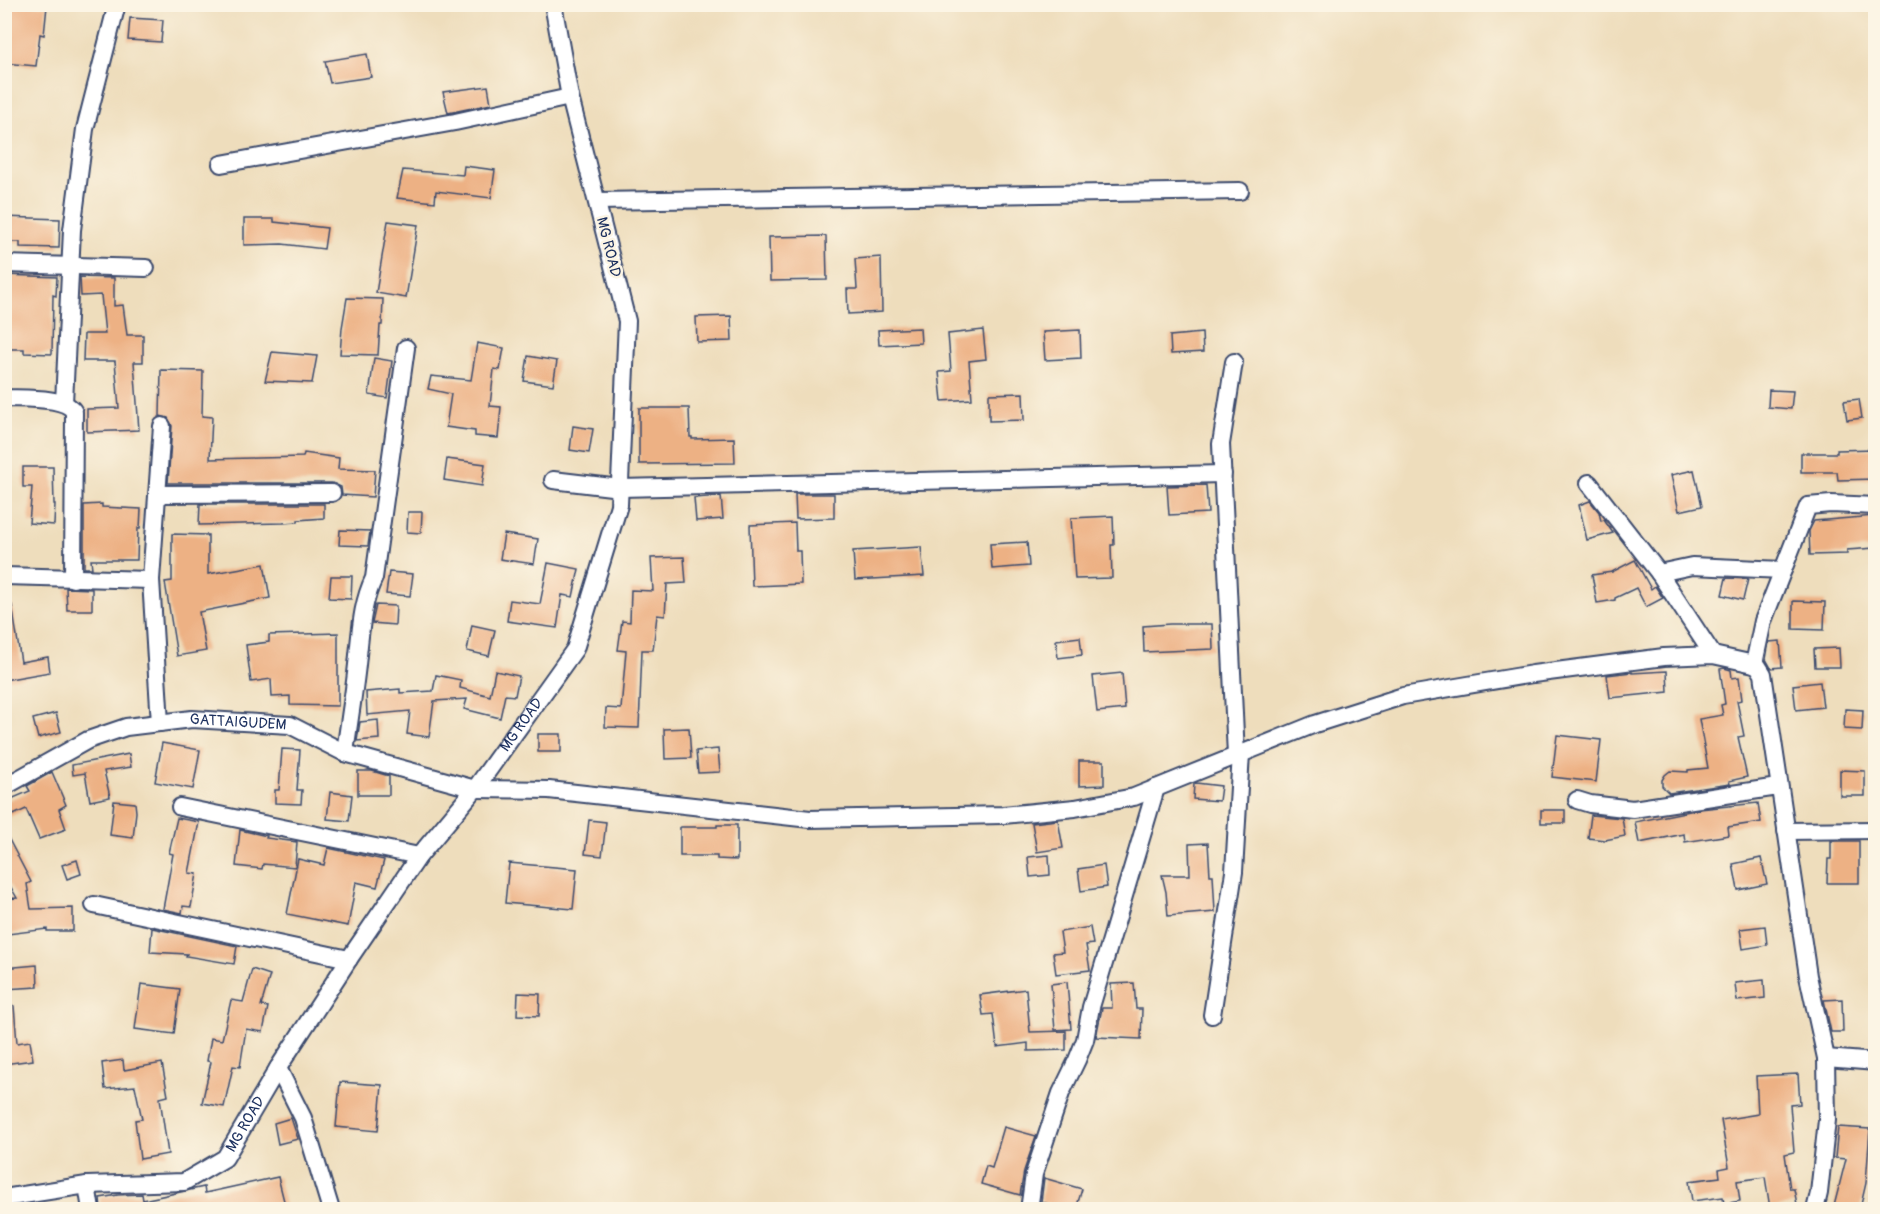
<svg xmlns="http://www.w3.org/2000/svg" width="1880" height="1214" font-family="Pangolin,sans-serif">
  <rect width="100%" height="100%" fill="#fcf5e5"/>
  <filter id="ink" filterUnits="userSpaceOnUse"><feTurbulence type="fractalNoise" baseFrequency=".0167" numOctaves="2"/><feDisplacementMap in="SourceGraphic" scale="12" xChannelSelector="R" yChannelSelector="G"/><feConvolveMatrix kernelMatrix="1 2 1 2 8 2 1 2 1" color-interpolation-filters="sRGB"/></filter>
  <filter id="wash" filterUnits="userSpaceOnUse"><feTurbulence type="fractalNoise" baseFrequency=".008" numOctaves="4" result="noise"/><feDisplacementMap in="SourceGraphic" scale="24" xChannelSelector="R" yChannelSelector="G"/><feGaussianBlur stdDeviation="1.35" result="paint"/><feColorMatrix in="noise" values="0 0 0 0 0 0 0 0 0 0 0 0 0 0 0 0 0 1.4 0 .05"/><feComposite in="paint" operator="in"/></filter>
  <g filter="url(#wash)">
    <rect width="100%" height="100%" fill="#eeddbc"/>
    <g id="blocks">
      <!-- building -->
      <g fill="#edb184">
        <path d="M4,4L47,6L44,35L40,34L36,66L4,63Z"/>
        <path d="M130,18L163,20L161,42L128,40Z"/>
        <path d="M367,54L371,77L330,83L325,61Z"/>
        <path d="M488,86L491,104L448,113L443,92Z"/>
        <path d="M464,166L495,170L491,198L436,191L435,202L397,198L403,170L463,175Z"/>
        <path d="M4,217L60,219L59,248L20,247V242H4Z"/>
        <path d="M244,219H274V222L327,228L324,249L282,244L244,245Z"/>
        <path d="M388,221L418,225L406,298L376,293Z"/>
        <path d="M826,236L827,280L770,281L769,237Z"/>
        <path d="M881,257L882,312L848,314L847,289H857L855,259Z"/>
        <path d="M4,275L57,277L56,296L53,295L52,354L24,353V349H4Z"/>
        <path d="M80,277L114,278V306L123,305L127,335H143V362H134L139,430L87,432V409L119,408L115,361H83L84,334H105L101,295L81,296Z"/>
        <path d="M347,298L383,299L382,325H380L378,355L340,354L342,328Z"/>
        <path d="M731,316L732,341L697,342L696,317Z"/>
        <path d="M920,328L921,343L879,345L878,330Z"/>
        <path d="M983,330L986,359L969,361L972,399L942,401L939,372L951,371L948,334Z"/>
        <path d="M1080,330L1081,358L1045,360L1043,332Z"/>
        <path d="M1202,333L1203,352L1171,354L1170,336Z"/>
        <path d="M477,343L504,348L500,370L494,369L490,406L501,407L498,438L475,436V431L446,427L451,394L428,389L431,376L471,380Z"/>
        <path d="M272,352L317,356L312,383L265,381Z"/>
        <path d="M528,356L557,361L553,385L524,381Z"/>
        <path d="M374,358L392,361L387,398L369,395Z"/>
        <path d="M161,370L203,371L202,416L212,417L210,459L303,457L304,453L339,458L338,469L375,470L373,497L342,495L341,487L332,483H168L172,426L168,418L160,416Z"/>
        <path d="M1769,390L1793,391L1791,409L1768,407Z"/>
        <path d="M1023,393L1024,420L989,421V394Z"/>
        <path d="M1859,399L1862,418L1847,420L1844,401Z"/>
        <path d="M639,408H689L690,437H692V439L734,438L735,463L639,464Z"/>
        <path d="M573,426L593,429L589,453L570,450Z"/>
        <path d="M1875,449V479L1838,480L1837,472H1801V453H1837V450Z"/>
        <path d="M447,459L485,464L482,486L444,480Z"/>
        <path d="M23,467H53L54,504H55L54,525L29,523L32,487H23Z"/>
        <path d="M1694,470L1702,506L1679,511L1671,475Z"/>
        <path d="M1206,485L1208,513L1169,515L1167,486Z"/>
        <path d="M795,494H834V518L796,519Z"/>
        <path d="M721,496L723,519L696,521L694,498Z"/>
        <path d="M1590,501L1599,512L1601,521L1604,520L1613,533L1587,540L1579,505Z"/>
        <path d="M102,504V507L141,509L140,528H138L137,560H91L92,568H84V505Z"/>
        <path d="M200,504H324V518L298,520V522L283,523L199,525Z"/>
        <path d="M408,512H422L421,533L407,532Z"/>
        <path d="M1113,516L1114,545H1111L1112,578L1075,579L1071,518Z"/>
        <path d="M1875,516V548L1847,550V554L1810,555L1809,531L1814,521Z"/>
        <path d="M795,523L796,551H800L801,584L752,586L750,525Z"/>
        <path d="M340,530L370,531L368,546L339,545Z"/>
        <path d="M172,534L208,535V574L264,564L270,598L199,612L206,651L177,656L165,582L172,581Z"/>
        <path d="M504,534L538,539L534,564L500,559Z"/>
        <path d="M1027,542L1029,566L992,569L990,544Z"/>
        <path d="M921,547L924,576L855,580L853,551Z"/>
        <path d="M684,557L686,583L667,584L665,616L657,615L653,650H642L639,728L605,727L606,708L621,709L626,651L618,650L622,621L630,622L631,590L653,591L651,558Z"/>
        <path d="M1635,560L1651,589L1655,586L1663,598L1646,607L1636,588L1615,598V600L1597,603L1592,575L1612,572Z"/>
        <path d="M548,563L579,569L573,597L562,595L557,628L507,621L510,600L540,604Z"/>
        <path d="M389,572L413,574L410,596L386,594Z"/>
        <path d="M331,576H352L351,599L329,598Z"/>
        <path d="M1726,578L1748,579L1743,600L1722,595Z"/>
        <path d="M66,588L92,589V610H67Z"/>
        <path d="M1793,601L1825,602L1824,630L1793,629Z"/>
        <path d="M12,605L21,662L48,657L50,672L4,680V606Z"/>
        <path d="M376,605L396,606L395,625L372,623Z"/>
        <path d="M1170,624H1212L1213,649L1144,652L1143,626Z"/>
        <path d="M472,625L495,630L489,656L467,651Z"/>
        <path d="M338,633V706L290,705V696L272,697L271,679L251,682L246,645L269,642V635Z"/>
        <path d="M1080,637L1082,655L1058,658L1056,640Z"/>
        <path d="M1780,641L1782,667L1771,668L1766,659L1769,642Z"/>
        <path d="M1839,648L1840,667H1815L1814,649Z"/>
        <path d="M1724,668L1731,670L1732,678L1739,677L1742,700L1737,701L1744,736L1738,737L1747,777L1729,781L1730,784L1669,793L1662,786V780L1665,775L1670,771L1688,772V770L1708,768L1699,719L1723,715L1721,705L1725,704L1720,669Z"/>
        <path d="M495,671L519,676L515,696L505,695L500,718L464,709L467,699L434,701L429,737L407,734L410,711L367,715L366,692L400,689V693L433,691L436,675L461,680L460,688L490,696Z"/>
        <path d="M1667,671L1668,692L1610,698L1607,675L1632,672V673Z"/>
        <path d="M1122,673L1125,709L1097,712L1093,676Z"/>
        <path d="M1820,682L1823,707L1796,710L1793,685Z"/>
        <path d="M1845,709L1863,710L1862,730L1844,729Z"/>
        <path d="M56,713L61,732L38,738L33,719Z"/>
        <path d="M378,720L379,739L357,741L360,722Z"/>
        <path d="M689,728L691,758L665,759L664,729Z"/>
        <rect x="538" y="734" width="23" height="18"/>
        <path d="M1557,735L1601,740L1596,782L1552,777Z"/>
        <path d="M162,743L200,750L193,789L155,782Z"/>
        <path d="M282,749L300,750L297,790H302L301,804L275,803V790H279Z"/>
        <path d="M718,749L720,772L698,773L696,751Z"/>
        <path d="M129,754L131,767L104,771L110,797L90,801L85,773L73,775L72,765Z"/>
        <path d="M1079,761H1104V785L1079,786Z"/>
        <path d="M1840,770L1865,771V796H1840Z"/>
        <path d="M358,771H372L389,776V795H358Z"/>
        <path d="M52,772L66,805L59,809L66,829L39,839L26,809L9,817L4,807V802L30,791L27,786Z"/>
        <path d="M1196,783L1221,786L1219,801L1193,799L1194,784Z"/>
        <path d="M330,792L352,795L349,821L327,819Z"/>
        <path d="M114,801L135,803L136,812L133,838L110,835Z"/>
        <path d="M1758,803L1761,822L1728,827L1729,835L1685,842L1684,834L1639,843L1635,822L1700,809Z"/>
        <rect x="1541" y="810" width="24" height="13"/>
        <path d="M1591,815L1622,818L1625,836L1605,840L1588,838Z"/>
        <path d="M177,818L199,822L189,873L197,874L191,907L183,906L182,913L163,909L173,854L169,853Z"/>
        <path d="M589,820L606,822L602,856L585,854Z"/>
        <path d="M1058,820L1063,848L1037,852L1032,823Z"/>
        <path d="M717,825H737V860L717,859V856H680V827H717Z"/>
        <path d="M4,830L31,882L27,884L31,909L73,908V931H47V929L8,934L4,899L17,898L4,875Z"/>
        <path d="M240,830L267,836L266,838L297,842L295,867L263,864L262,869L236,866Z"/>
        <path d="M1831,841H1859V883H1827L1828,859H1831Z"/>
        <path d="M1208,843L1210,875H1213L1215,912L1168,916L1166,892L1162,875H1190L1189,844Z"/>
        <path d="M328,848L384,860L377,887L356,882L348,926L287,914L298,859L324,865Z"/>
        <path d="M1049,855L1050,875L1030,877L1028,857Z"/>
        <path d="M1761,858L1767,884L1738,890L1733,864Z"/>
        <path d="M77,860L81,874L67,879L62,865Z"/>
        <path d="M509,863L577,869L573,909L505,903Z"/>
        <path d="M1104,865L1107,887L1081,891L1078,869Z"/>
        <path d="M1765,926L1767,945L1743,949L1740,929Z"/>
        <path d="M1090,927L1093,944L1086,945L1090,970L1056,974L1053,953L1063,952L1060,932Z"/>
        <path d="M152,928L237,946L234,964L186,956L187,954L150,952Z"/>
        <path d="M37,965L38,987L4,989V968Z"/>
        <path d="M252,969L270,975L261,1006L268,1007L263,1032L246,1029L240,1067L233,1066L224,1107L202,1103L211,1062L207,1061L211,1038L222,1040L231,1000L243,1002Z"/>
        <path d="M1764,980L1765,998L1737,1001L1735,983Z"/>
        <path d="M1067,982L1071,1029L1055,1030L1051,984Z"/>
        <path d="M1134,983L1136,1009H1142L1141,1039L1096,1037L1102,1008H1112L1111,984Z"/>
        <path d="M141,984L180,989L174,1034L135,1029Z"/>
        <path d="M1026,989L1030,1032L1066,1031V1050L1028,1051V1043L997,1047L993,1014L983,1015L980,995Z"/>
        <path d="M518,993L540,994L539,1016L517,1015Z"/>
        <path d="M1842,999L1843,1032H1831L1824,1000Z"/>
        <path d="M4,1006H14L17,1043L30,1041L33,1060L4,1064Z"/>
        <path d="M123,1060L124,1070L162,1063L168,1096L160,1098L168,1154L140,1159L135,1120L142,1119L135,1086L105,1089L102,1063Z"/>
        <path d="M1798,1074L1800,1104L1790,1105L1794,1152L1785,1154L1790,1189H1794L1797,1204L1770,1208L1765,1177L1737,1181L1740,1201L1724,1204L1723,1197L1692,1201L1689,1181L1720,1177L1719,1169L1729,1167L1721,1120L1758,1114L1756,1076Z"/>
        <path d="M340,1082L382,1085L378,1131L336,1127Z"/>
        <path d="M291,1118L298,1139L278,1144L274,1123Z"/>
        <path d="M1004,1127L1036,1136L1024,1171L1020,1195L981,1184L986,1166L992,1168Z"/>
        <path d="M1838,1127L1870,1129L1866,1183L1860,1209H1847L1834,1206L1846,1159L1835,1158Z"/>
        <path d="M278,1177L286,1209H230L228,1203L199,1209H101L100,1198L118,1195L142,1194L143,1200L204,1187L205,1193Z"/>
        <path d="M1044,1178L1082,1189L1076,1209H1069L1041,1202Z"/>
      </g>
    </g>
  </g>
  <g filter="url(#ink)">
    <use href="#blocks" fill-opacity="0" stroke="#3b496c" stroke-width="1.5"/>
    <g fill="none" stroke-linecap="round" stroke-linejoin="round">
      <!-- street casing -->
      <g stroke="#3b496c" stroke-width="20">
        <g id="street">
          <path d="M221,164L455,122L570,97"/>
          <path d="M597,201L1240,191"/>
          <path d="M4,264L146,268"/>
          <path d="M1234,362L1221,444L1236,755"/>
          <path d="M4,398C22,399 66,396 74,412L73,579"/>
          <path d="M64,403L72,230L85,129L117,4"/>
          <path d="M553,480L620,488L1223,474"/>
          <path d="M1589,483L1659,573L1713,655"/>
          <path d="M157,494L332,493"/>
          <path d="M1659,573L1692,566L1783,570"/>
          <path d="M4,576L151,580"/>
          <path d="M1754,664L1763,621L1808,506L1831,504L1876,506"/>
          <path d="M160,723L151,580L162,426"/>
          <path d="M345,753C349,721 355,688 358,655C361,628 362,603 374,578L406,348"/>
          <path id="s1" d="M4,787L88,740L126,727L192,719L290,725L345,753L475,789L549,790L810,819L1003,815L1075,808L1134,797L1315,724L1403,696L1533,674L1664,657L1713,655L1754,664L1758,666L1763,674L1808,976L1826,1058L1827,1120L1819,1193L1815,1210"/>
          <path d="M1577,800L1590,804L1633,809L1778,787"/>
          <path d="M180,807L419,856"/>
          <path d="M1786,831L1876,830"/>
          <path d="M94,905L349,959"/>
          <path d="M1212,1015L1234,872L1241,753"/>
          <path d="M1826,1058L1876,1062"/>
          <path d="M278,1068L303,1118L331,1210"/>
          <path d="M87,1185L91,1210"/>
          <path id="s2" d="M4,1198L87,1185L184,1182L225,1158L278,1068L349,959L419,856L475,789L575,649L619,505L627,321L570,97L553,4"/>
          <path d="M1029,1210L1034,1174L1061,1093L1077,1060L1085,1040L1091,1007L1156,788"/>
        </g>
      </g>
      <!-- street -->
      <use href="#street" stroke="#fff" stroke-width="16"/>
    </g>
  </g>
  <g text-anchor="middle" stroke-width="5" stroke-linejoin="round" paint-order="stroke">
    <!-- street labels -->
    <g font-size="15" fill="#1b2f5e" stroke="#fcf5e5">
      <text transform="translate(609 247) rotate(76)" y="5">MG ROAD</text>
      <text dy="5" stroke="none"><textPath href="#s1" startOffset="249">GATTAIGUDEM</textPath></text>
      <text dy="5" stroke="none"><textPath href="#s2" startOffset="754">MG ROAD</textPath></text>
      <text dy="5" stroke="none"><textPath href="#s2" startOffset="268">MG ROAD</textPath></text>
    </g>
  </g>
  <!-- margin -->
  <rect width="1880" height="1214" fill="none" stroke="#fcf5e5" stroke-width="24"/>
</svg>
